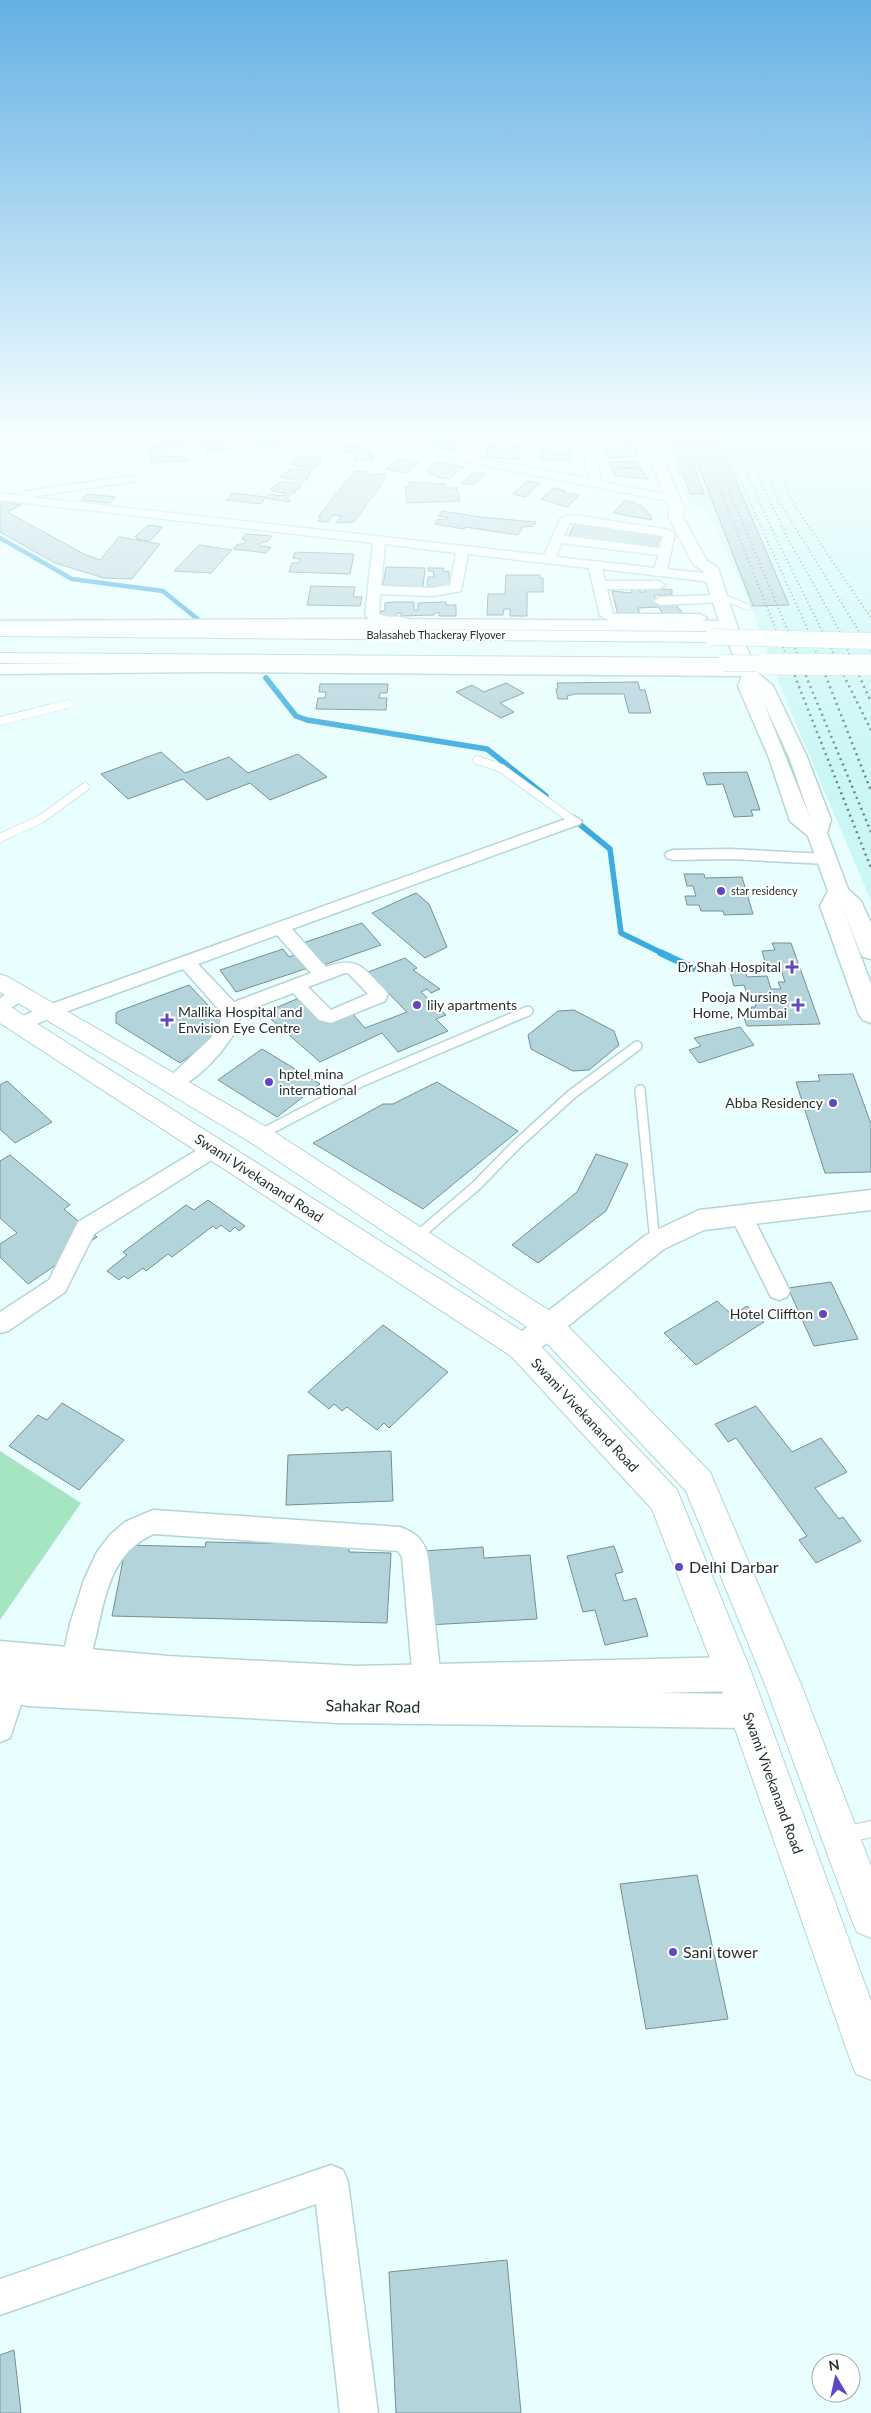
<svg xmlns="http://www.w3.org/2000/svg" width="871" height="2413" font-family="Lato,sans-serif">
  <rect width="100%" height="100%" fill="#e9fefe"/>
  <!-- built -->
  <path fill="#caf6f6" d="M664,439H871V901L778,681L748,598L708,513L688,501Z"/>
  <!-- green -->
  <path fill="#a6e5c1" d="M0,1451L81,1503L0,1620Z"/>
  <g fill="none" stroke-linecap="round" stroke-linejoin="round">
    <!-- stream-far2 -->
    <path stroke="#3cabde" stroke-width="4.5" d="M0,538L72,579L163,591L200,621"/>
    <!-- stream-far1 -->
    <g stroke="#3cabde" stroke-width="5.5">
      <path d="M266,678L296,716L307,720L487,749L546,796"/>
      <path d="M572,818L610,849L621,933L664,954"/>
    </g>
    <!-- stream -->
    <path stroke="#3cabde" stroke-width="7" d="M661,953L693,968"/>
  </g>
  <!-- building -->
  <g fill="#b4d4dc" stroke="#729097">
    <path d="M200,439H225L226,443L219,444L220,447L229,446L230,450L205,452L204,444H201Z"/>
    <path d="M260,439H276L279,446L255,449L251,443L261,441Z"/>
    <path d="M299,439H328L330,443L303,445Z"/>
    <path d="M533,439H564L563,445L551,444L552,440L532,442Z"/>
    <path d="M608,439H638L639,441L609,442Z"/>
    <path d="M670,439H684L704,494H690Z"/>
    <path d="M688,439H718L789,605L753,606Z"/>
    <path d="M436,440L462,442L458,450L432,448Z"/>
    <path d="M182,441L184,446L165,448L168,457L185,456L189,460L152,463L147,446Z"/>
    <path d="M489,444H501L500,448L513,449L514,445L522,446L518,459L485,458Z"/>
    <path d="M346,446L361,447L372,453L373,460H354L355,453L344,452Z"/>
    <path d="M623,446H635L638,456L609,458L605,448H624Z"/>
    <path d="M541,449H548V454H565V450H572L571,461L540,460Z"/>
    <path d="M299,457L321,458L319,461L322,462L317,464L315,468H313L309,474H311L305,478H308L298,486L301,487L299,489H296L295,493H292L287,499L291,500L289,502L265,498L261,504L226,500L233,493L266,497L269,494L283,496L285,493L271,491L273,489H270L280,482L294,483L297,480L280,477L290,469L304,470L306,468L290,464Z"/>
    <path d="M399,459L419,463L405,473L386,469Z"/>
    <path d="M437,461L464,467L449,479L440,478L427,471Z"/>
    <path d="M637,461L641,467L612,469L608,462Z"/>
    <path d="M641,468L648,479L615,476L612,469Z"/>
    <path d="M356,471L367,472L366,475L386,474L383,478H386L354,522L336,523L341,516L333,515L328,522L318,521L321,518L318,517L352,474Z"/>
    <path d="M475,472L486,474L473,485L462,483Z"/>
    <path d="M527,481L540,483L526,497L513,494Z"/>
    <path d="M409,482L445,484L446,488H457L460,501L407,503L405,487H410Z"/>
    <path d="M553,488L566,491L565,493L579,495L567,507L541,499Z"/>
    <path d="M87,494L116,497L110,503L81,500Z"/>
    <path d="M0,500L21,505L7,512L84,554L100,560L119,537L160,544L132,579L104,578L55,563L0,532Z"/>
    <path d="M626,500L642,506L651,516L652,520L613,513Z"/>
    <path d="M442,511L480,517L536,522L534,526L523,527L518,535L465,527L464,529L435,524L438,519L446,520L448,518L438,516Z"/>
    <path d="M575,523L662,533L655,550L567,539Z"/>
    <path d="M148,525L163,527L150,541L136,539L138,537H135Z"/>
    <path d="M245,534L272,536L267,542H262L259,546L271,547L266,553L233,549L238,544H243L247,540L242,539Z"/>
    <path d="M199,545L232,550L211,573L174,571Z"/>
    <path d="M295,552L354,554L350,574L289,572L292,563H299L300,559L293,558Z"/>
    <path d="M386,567L425,568L423,587L383,585Z"/>
    <path d="M428,568H443L444,572L449,571V578H453V587H427L428,577H434L433,571H428Z"/>
    <path d="M506,575H540V578H543V592H527V616H510V609H504L503,615H487L488,594H505Z"/>
    <path d="M311,586L355,587L353,597H362L360,606L307,605Z"/>
    <path d="M645,587L672,590V595H654L657,604L674,603L683,613L663,615L659,607L638,608L640,614L618,615L612,591L632,593L631,588H639L640,592H646Z"/>
    <path d="M393,602H414V610H418V603L446,602V605H456V616H439L440,613H434V615L401,616V613H397L396,616H381V611H385V603Z"/>
    <path d="M638,682L640,690H645L651,713H629L624,694H575L567,696L568,699H558L556,689L558,688L557,683Z"/>
    <path d="M506,683L524,693L500,703L514,712L501,718L456,692L472,685L484,692Z"/>
    <path d="M320,684H388L387,693H380L379,698H387L386,710L316,709L318,698H325L326,692H319Z"/>
    <path d="M161,752L185,773L229,757L248,773L298,754L327,777L270,800L250,783L207,800L183,779L128,799L101,774Z"/>
    <path d="M747,772L760,810H751L753,816L734,817L723,784L707,785L703,773Z"/>
    <path d="M684,874H704L705,878L742,877L753,914L724,915L723,911H701L699,905H687L685,896H696L693,886H687Z"/>
    <path d="M416,893L429,904L447,947L425,958L372,913Z"/>
    <path d="M362,923L381,945L321,966L303,943Z"/>
    <path d="M772,943H791L820,1024L747,1026L744,1018H754L751,1007H756L754,999L749,1000L744,985L734,986L729,968H744L747,977L767,976L771,989H781L778,982H785L779,964L766,965L762,951L775,950Z"/>
    <path d="M283,949L289,957L300,953L311,967L236,992L220,970Z"/>
    <path d="M405,958L417,968L413,970L440,989L431,993L427,989L421,992L446,1015L436,1019L448,1031L398,1052L382,1033L320,1062L264,1013L299,998L326,1023L351,1012L365,1028L407,1012L368,972Z"/>
    <path d="M189,985L208,1005L193,1011L202,1021L216,1014L225,1024L209,1031L214,1039L180,1063L116,1023V1013L119,1011Z"/>
    <path d="M574,1010L614,1031L619,1045L589,1070L573,1071L531,1049L528,1035L558,1011Z"/>
    <path d="M740,1027L754,1045L699,1063L689,1050L701,1046L694,1038Z"/>
    <path d="M262,1049L320,1084L277,1117L218,1080Z"/>
    <path d="M853,1074L871,1124V1172L825,1173L796,1082L820,1081L818,1075Z"/>
    <path d="M7,1081L52,1122L15,1143L0,1129V1085Z"/>
    <path d="M437,1082L518,1131L423,1209L313,1143L383,1104H393Z"/>
    <path d="M596,1154L628,1164L606,1211L538,1263L512,1245L577,1192Z"/>
    <path d="M10,1155L70,1205L64,1209L97,1237L28,1284L0,1257V1244L17,1233L0,1218V1161Z"/>
    <path d="M208,1200L245,1226L239,1231L235,1227L230,1232L221,1225L216,1229L213,1226L172,1257L168,1254L146,1271L143,1268L128,1279L124,1276L119,1280L107,1271L127,1255L123,1252L186,1205L194,1210Z"/>
    <path d="M831,1282L858,1339L814,1346L788,1288Z"/>
    <path d="M717,1301L732,1315L747,1306L764,1322L696,1365L664,1333Z"/>
    <path d="M383,1325L448,1372L389,1428L384,1423L377,1430L347,1407L342,1411L334,1404L329,1409L308,1392Z"/>
    <path d="M62,1403L124,1440L79,1490L9,1446L38,1415L47,1420Z"/>
    <path d="M756,1406L792,1452L821,1438L847,1472L815,1488L839,1519L843,1517L861,1541L816,1563L799,1540L807,1536L736,1438L728,1442L715,1424Z"/>
    <path d="M391,1451L393,1501L286,1505L288,1455Z"/>
    <path d="M206,1542L349,1545V1552L391,1553L387,1623L112,1616L126,1545L205,1547Z"/>
    <path d="M614,1546L623,1572L615,1574L624,1601L636,1598L648,1636L605,1645L595,1610L583,1612L567,1556Z"/>
    <path d="M483,1547L484,1558L530,1555L537,1619L427,1625L423,1551Z"/>
    <path d="M697,1875L728,2019L646,2029L620,1884Z"/>
    <path d="M507,2260L521,2413H396L389,2272Z"/>
    <path d="M14,2350L21,2413H0V2355Z"/>
  </g>
  <g fill="none" stroke-linecap="round" stroke-linejoin="round">
    <!-- service-far3 casing -->
    <g stroke="#b4d5d5" stroke-width="7">
      <path id="service-far3" d="M719,596L748,607"/>
    </g>
    <!-- service-far2 casing -->
    <g stroke="#b4d5d5" stroke-width="9">
      <g id="service-far2">
        <path d="M0,721L68,704"/>
        <path d="M477,760L501,768L574,821"/>
        <path d="M0,838L41,819L85,787"/>
      </g>
    </g>
    <!-- service-far1 casing -->
    <g stroke="#b4d5d5" stroke-width="12">
      <g id="service-far1">
        <path d="M640,1090L655,1242"/>
        <path d="M259,1135L363,1081L528,1011"/>
        <path d="M415,1238L476,1186L515,1146L572,1094L637,1046"/>
      </g>
    </g>
    <!-- service casing -->
    <g stroke="#b4d5d5" stroke-width="18">
      <path id="service" d="M845,1835L871,1829"/>
    </g>
    <!-- minor casing -->
    <g stroke="#b4d5d5" stroke-width="3">
      <g id="minor">
        <path d="M50,439H60L63,448L62,450H54Z"/>
        <path d="M379,439H391L466,455L469,439H479L477,458L590,479L580,439H590L602,482L673,496L679,499L673,502L390,447Z"/>
        <path d="M131,476L135,477V481L30,497L544,555L561,518L574,515L670,530L675,535L667,569L711,574L717,578L711,582L602,569L605,581H659L665,585L659,589H607L613,614H700L707,618L700,622L615,623L600,616L589,568L468,554L461,591L433,596L380,594L379,614C388,620 403,613 411,621C402,631 373,625 365,615L373,543L0,500V494L23,496V492L27,491ZM570,523H574L663,536L660,548L564,536ZM561,543L658,555L655,568L556,557ZM385,544L456,553L450,585L433,588L381,586Z"/>
        <path d="M720,595L725,596L726,599L725,602L660,605L654,601L660,597Z"/>
        <path d="M574,816L582,821L580,824L292,929L326,967C358,955 364,969 385,990L388,994L385,1001L331,1023L319,1020L293,993L246,1011C238,1016 238,1027 233,1035C223,1052 187,1094 166,1088L163,1083L211,1038L220,1023L222,1013L183,969L57,1015L28,1028L21,1030L14,1028L12,1024L14,1020L43,1007ZM277,935L311,973L234,1002L198,964ZM345,973H348L368,994L331,1010L308,987Z"/>
        <path d="M730,849L827,854L833,855L835,859L833,863L827,864L730,859L673,860L667,858L665,855L667,852L673,850Z"/>
        <path d="M18,987L24,989L27,993C22,1002 10,1010 0,1013V998L12,989Z"/>
        <path d="M214,1142L221,1144L224,1149L221,1154L94,1234L65,1292L8,1331L0,1333V1312L49,1280L78,1222L207,1144Z"/>
        <path d="M741,1207L749,1209L790,1291L787,1297L779,1300L771,1297L730,1215L733,1209Z"/>
        <path d="M153,1510L400,1527C416,1533 424,1539 428,1557L441,1681L437,1691L427,1695L417,1691L413,1681L402,1557L398,1551L154,1534C98,1557 105,1626 85,1673L75,1677L65,1673L61,1664L70,1624L84,1580L97,1552L110,1535L125,1522Z"/>
        <path d="M13,1672L23,1676L27,1686L10,1738L0,1742V1684L3,1676Z"/>
        <path d="M331,2165L343,2170L348,2182L378,2413H340L316,2204L0,2315V2279Z"/>
      </g>
    </g>
    <!-- tertiary casing -->
    <g stroke="#b4d5d5" stroke-width="3">
      <g id="tertiary">
        <path d="M642,439H656L684,509L682,516L707,561L718,568L737,626L758,673L773,686L807,757L831,820L827,833L848,889L861,901L871,923V959L863,957L860,952L842,906L871,984V1023L863,1020L859,1015L820,906L828,891L808,836L790,821L769,758L738,686L742,676L206,672L0,674V664L206,662L738,666L723,631L355,629L0,631V621L355,619L719,621L703,571L693,564L668,516L670,509ZM763,701L789,757L811,820Z"/>
        <path d="M871,1190V1210L704,1230L664,1249L532,1355L522,1359L512,1355L508,1347L512,1339L646,1235L699,1210Z"/>
        <path d="M0,1641L168,1656L357,1666L734,1657L746,1662L751,1674L746,1686L734,1691L658,1693L747,1694L759,1699L764,1711L759,1723L747,1728L337,1723L28,1706L0,1700Z"/>
      </g>
    </g>
    <!-- primary casing -->
    <g stroke="#b4d5d5" stroke-width="2">
      <g id="primary">
        <path d="M0,626L712,632L718,633L721,637L718,641L712,642L0,636Z"/>
        <path d="M0,653L724,658L730,659L733,663L730,667L724,668L0,663Z"/>
        <path d="M0,974L8,977L268,1128L559,1317L710,1472L802,1687L871,1866V1938L857,1932L851,1918L766,1687L686,1491L539,1335L250,1142L0,992Z"/>
        <path d="M0,1004L9,1006L533,1338L677,1490L752,1674L871,2001V2080L856,2074L850,2059L716,1674L652,1509L511,1356L0,1023Z"/>
      </g>
    </g>
    <!-- service-far3 -->
    <use href="#service-far3" stroke="#fff" stroke-width="5.5"/>
    <!-- service-far2 -->
    <use href="#service-far2" stroke="#fff" stroke-width="8"/>
    <!-- service-far1 -->
    <use href="#service-far1" stroke="#fff" stroke-width="9"/>
    <!-- service -->
    <use href="#service" stroke="#fff" stroke-width="16"/>
    <!-- minor -->
    <use href="#minor" fill="#fff" fill-rule="evenodd"/>
    <!-- tertiary -->
    <use href="#tertiary" fill="#fff" fill-rule="evenodd"/>
    <!-- primary -->
    <use href="#primary" fill="#fff" fill-rule="evenodd"/>
    <!-- rail-far1 -->
    <g stroke="#728282" stroke-width="2" stroke-dasharray="1 3" stroke-linecap="butt">
      <path d="M700,439L790,665"/>
      <path d="M721,439L807,628L821,665"/>
      <path d="M731,439L776,538L839,665"/>
      <path d="M741,439L787,537L837,626L854,665"/>
      <path d="M750,439L779,501L871,651"/>
      <path d="M762,439L797,509L871,618"/>
      <path d="M712,449L802,665"/>
    </g>
    <!-- rail -->
    <g stroke="#728282" stroke-width="2.5" stroke-dasharray="2 4" stroke-linecap="butt">
      <path d="M790,664L871,868"/>
      <path d="M801,664L871,832"/>
      <path d="M821,664L871,791"/>
      <path d="M838,664L871,730"/>
      <path d="M854,664L871,702"/>
    </g>
    <!-- primary-bridge-far1 casing -->
    <g stroke="#b4d5d5" stroke-width="17" stroke-linecap="butt">
      <g id="primary-bridge-far1">
        <path d="M712,637L871,641"/>
        <path d="M724,663L856,665"/>
      </g>
    </g>
    <!-- primary-bridge casing -->
    <g stroke="#b4d5d5" stroke-width="22" stroke-linecap="butt">
      <path id="primary-bridge" d="M764,664L871,665"/>
    </g>
    <!-- primary-bridge-far1 -->
    <use href="#primary-bridge-far1" stroke="#fff" stroke-width="16"/>
    <!-- primary-bridge -->
    <use href="#primary-bridge" stroke="#fff" stroke-width="21"/>
  </g>
  <!-- sky -->
  <linearGradient id="sky" x2="0" y2="1"><stop stop-color="#63b0e4"/><stop offset="0.56" stop-color="#f5ffff"/><stop offset="1" stop-color="#f5ffff" stop-opacity="0"/></linearGradient>
  <rect width="871" height="777" fill="url(#sky)"/>
  <!-- markers -->
  <g fill="#6148c1" stroke="#fff" stroke-width="2">
    <circle cx="721" cy="891" r="5"/>
    <path d="M789.5 959.5h5v5h5v5h-5v5h-5v-5h-5v-5h5z"/>
    <circle cx="417" cy="1005" r="5"/>
    <path d="M795.5 997.5h5v5h5v5h-5v5h-5v-5h-5v-5h5z"/>
    <path d="M164.5 1012.5h5v5h5v5h-5v5h-5v-5h-5v-5h5z"/>
    <circle cx="269" cy="1082" r="5"/>
    <circle cx="833" cy="1103" r="5"/>
    <circle cx="823" cy="1314" r="5"/>
    <circle cx="679" cy="1567" r="5"/>
    <circle cx="673" cy="1952" r="5"/>
  </g>
  <g text-anchor="middle" stroke-width="4" stroke-linejoin="round" paint-order="stroke">
    <!-- far-street labels -->
    <g font-size="11" fill="#1f2c2c" stroke="#fff">
      <text x="436" y="639">Balasaheb Thackeray Flyover</text>
    </g>
    <!-- far-poi labels -->
    <g font-size="11" fill="#1f2c2c" stroke="#fff" text-anchor="start">
      <text x="731" y="895">star residency</text>
    </g>
    <!-- poi labels -->
    <g font-size="14" fill="#1f2c2c" stroke="#fff" text-anchor="end">
      <text x="781" y="972">Dr Shah Hospital</text>
      <text x="787" y="1002">Pooja Nursing<tspan x="787" dy="16">Home, Mumbai</tspan></text>
      <text x="427" y="1010" text-anchor="start">lily apartments</text>
      <text x="178" y="1017" text-anchor="start">Mallika Hospital and<tspan x="178" dy="16">Envision Eye Centre</tspan></text>
      <text x="279" y="1079" text-anchor="start">hptel mina<tspan x="279" dy="16">international</tspan></text>
      <text x="823" y="1108">Abba Residency</text>
      <text x="813" y="1319">Hotel Cliffton</text>
    </g>
    <!-- street labels -->
    <g font-size="14" fill="#1f2c2c" stroke="#fff">
      <text transform="translate(259 1178) rotate(33)" y="5">Swami Vivekanand Road</text>
      <text transform="translate(585 1415) rotate(47)" y="5">Swami Vivekanand Road</text>
      <text transform="translate(773 1783) rotate(70)" y="5">Swami Vivekanand Road</text>
    </g>
    <!-- near-poi labels -->
    <g font-size="16" fill="#1f2c2c" stroke="#fff" text-anchor="start">
      <text x="689" y="1573">Delhi Darbar</text>
      <text x="683" y="1958">Sani tower</text>
    </g>
    <!-- near-street labels -->
    <g font-size="16" fill="#1f2c2c" stroke="#fff">
      <text transform="translate(373 1706) rotate(1)" y="6">Sahakar Road</text>
    </g>
  </g>
  <!-- north arrow -->
  <g transform="translate(836 2378) rotate(351)"><circle r="24" fill="#ffffff" stroke="#a5abab"/>
  <path d="M0-4L9 19L0 12L-9 19Z" fill="#6148c1"/>
  <text y="-8" font-size="14" font-weight="bold" text-anchor="middle" fill="#1f2c2c">N</text>
  </g>
</svg>
